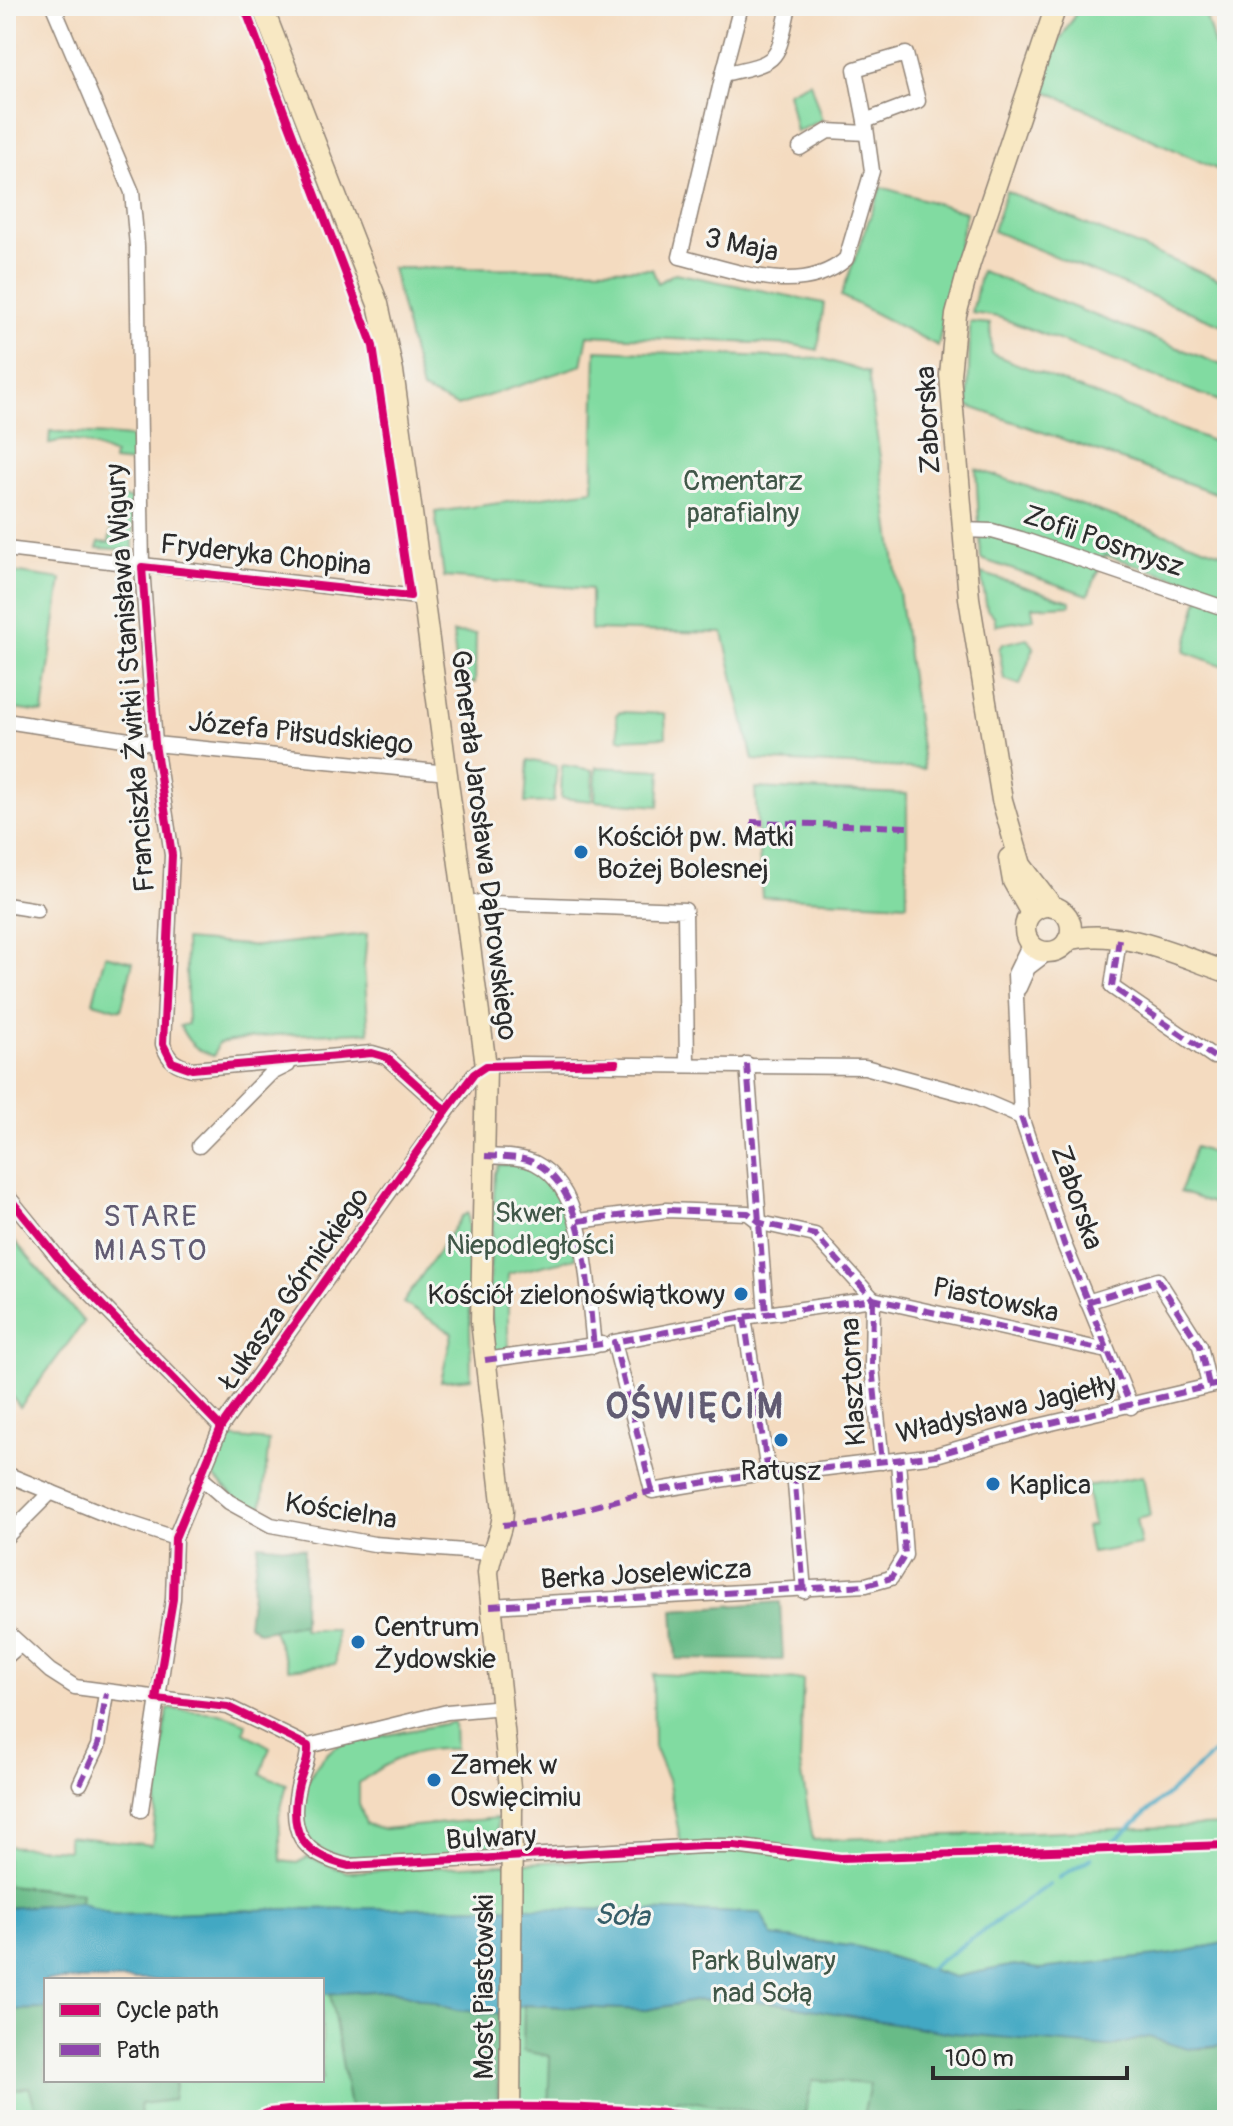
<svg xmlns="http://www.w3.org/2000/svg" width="1233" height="2126" font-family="Pangolin,sans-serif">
  <rect width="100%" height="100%" fill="#f6f6f2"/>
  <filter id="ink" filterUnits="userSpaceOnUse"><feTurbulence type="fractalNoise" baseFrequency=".0125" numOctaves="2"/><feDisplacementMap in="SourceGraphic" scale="16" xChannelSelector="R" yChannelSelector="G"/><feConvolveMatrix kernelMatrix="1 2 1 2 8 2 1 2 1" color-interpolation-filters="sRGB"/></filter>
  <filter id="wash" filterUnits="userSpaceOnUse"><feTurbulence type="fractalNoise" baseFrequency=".006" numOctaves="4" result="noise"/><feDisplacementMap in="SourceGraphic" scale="32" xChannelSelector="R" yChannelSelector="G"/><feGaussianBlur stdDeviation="1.8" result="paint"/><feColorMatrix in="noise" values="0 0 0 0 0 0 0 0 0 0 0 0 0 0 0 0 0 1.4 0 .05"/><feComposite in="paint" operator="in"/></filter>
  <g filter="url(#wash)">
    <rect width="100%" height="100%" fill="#f4dbc0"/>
    <!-- green -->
    <g fill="#81dba1" stroke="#568366" stroke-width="2">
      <path d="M1080,6H1203L1227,89V174L1044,90L1053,52Z"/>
      <path d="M810,82L822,120L796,132L788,92Z"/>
      <path d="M881,187L966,212L938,346L841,296Z"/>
      <path d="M1006,191L1227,283V327L993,231Z"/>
      <path d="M392,268L652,269L658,283L675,273L824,303L818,350L794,345L588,335L582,365L457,406L422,390Z"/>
      <path d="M981,271L1227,367V404L998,317L972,313Z"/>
      <path d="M970,322L990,324L992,354L1227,447V497L968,406Z"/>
      <path d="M596,350L824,359L868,373L924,769L753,760L723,633L591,630V589L444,577L435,512L593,490Z"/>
      <path d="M50,431C64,433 127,435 133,438V463L113,461L114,455C89,444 71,435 49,444Z"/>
      <path d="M976,469L1227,555V667L1185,652L1202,586L1105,555L1088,595L981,559Z"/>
      <path d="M109,496L133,499V550L97,548L99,542L109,543L115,502L109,501Z"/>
      <path d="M6,571L61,579L43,713L6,708Z"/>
      <path d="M981,573L1070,601V605L1032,607L1034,619L996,625L994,616L987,610Z"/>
      <path d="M453,633L476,634L475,683L458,682Z"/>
      <path d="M1027,638L1034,647L1020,685L1004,679L999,649L1002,644Z"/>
      <path d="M620,712L665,714L666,737L619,739L616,715Z"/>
      <path d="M528,760L557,766L553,802L525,803Z"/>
      <path d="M562,765L593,770L592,801L561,798Z"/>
      <path d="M596,767L661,770L659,806L595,801Z"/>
      <path d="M755,788L907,794V904L762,897Z"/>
      <path d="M367,934L364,967L369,1032L274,1035L218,1043L214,1056C197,1051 188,1043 180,1026L188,1024L185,940L258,946Z"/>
      <path d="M105,955L133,962L121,1010L93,1002Z"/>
      <path d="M1195,1147L1227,1158V1208L1180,1192Z"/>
      <path d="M499,1165H523C561,1191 571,1213 576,1258L508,1274V1351L494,1353L489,1287L495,1173Z"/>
      <path d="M468,1213L471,1378L441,1381L452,1333L403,1303L462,1216Z"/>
      <path d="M6,1231L84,1322L20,1407L6,1387Z"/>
      <path d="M227,1437L269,1441L261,1513L240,1502L209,1472Z"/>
      <path d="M1143,1476L1150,1516L1136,1519L1141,1545L1091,1553L1086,1527L1093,1525L1086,1486Z"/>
      <path d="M303,1624V1630H336V1664L289,1669L272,1628Z"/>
      <path d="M653,1674L803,1680L800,1763L813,1840L1227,1825V2120H6V2031L46,2080H322V1980H69V1891L6,1885V1846L68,1850V1836L152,1845L167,1709L220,1713L246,1723L244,1732L270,1747L261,1774L287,1784L279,1816L281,1861L297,1863L308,1857L347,1872L680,1855L682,1848L668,1780L654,1747Z"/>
      <path d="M454,1722L455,1749C417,1747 388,1760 359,1783V1803L366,1824L384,1829L497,1818L500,1854C459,1855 348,1870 317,1847C302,1836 300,1820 302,1803C305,1779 320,1755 341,1744Z"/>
    </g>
    <!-- forest -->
    <g fill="#68bb87" stroke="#4a7359" stroke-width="2">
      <path d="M258,1544L304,1549L303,1624L259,1632L248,1624Z"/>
      <path d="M780,1602L783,1660L676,1659L673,1610Z"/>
      <path d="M6,1885L81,1893L80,1902L6,1908Z"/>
      <path d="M393,1990L457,2010L499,2014L497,2120H347L352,2119L330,1993Z"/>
      <path d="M699,2000L769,2002L1109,2047C1121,2044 1134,2038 1146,2037C1174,2035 1196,2061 1227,2041V2120H862L870,2084L813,2080L803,2120L678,2099L668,2120H523V2112L548,2111L550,2056L523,2051L524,2005L646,2010Z"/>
      <path d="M46,2009V2080H176L173,2100L140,2104L141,2120H39L29,2087L6,2092V2010Z"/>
    </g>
    <!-- water -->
    <path fill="#43a8c3" stroke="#376a77" stroke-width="2" d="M80,1902L114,1915L280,1909L491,1907L761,1913L772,1936L859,1947L954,1977L1014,1965L1039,1969L1174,1954L1227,1942V2041L1220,2046L1188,2049L1148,2037L1109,2047L952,2033L769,2002L699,2000L646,2010L524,2005L499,2014L457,2010L393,1990L322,1994V1980H46V2009L6,2010V1908Z"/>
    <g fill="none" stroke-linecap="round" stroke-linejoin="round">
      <!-- stream -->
      <g stroke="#43a8c3" stroke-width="4">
        <path d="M1111,1844L1227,1742"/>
        <path d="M1059,1878L1091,1858"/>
        <path d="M924,1972L1050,1884"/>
      </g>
    </g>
  </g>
  <g filter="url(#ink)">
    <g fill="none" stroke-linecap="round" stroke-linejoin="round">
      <!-- street casing -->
      <g stroke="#908376" stroke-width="17">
        <g id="street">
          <path d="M53,6L132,192L137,246L142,567L155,744L172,855L163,1044C168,1061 176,1065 192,1069L372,1053L386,1057L446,1111"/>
          <path d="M741,6L723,74C782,61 776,63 789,6"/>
          <path d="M906,54L918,101L865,121L855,69Z"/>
          <path d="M723,74L680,257C732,269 800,299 846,259L872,171L865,121"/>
          <path d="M800,148L828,131L866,133"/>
          <path d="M962,530L992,531L1021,539L1227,609"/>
          <path d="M6,549L425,598"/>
          <path d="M6,721L155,744L448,773"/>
          <path d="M465,902L685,910L687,1063"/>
          <path d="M6,905L37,910"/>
          <path d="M1119,939L1112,987L1214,1057"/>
          <path d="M1030,943L1015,974L1021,1117L1064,1244L1131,1407"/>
          <path d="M1019,988L1028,968L1049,952"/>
          <path d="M747,1064L766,1314"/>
          <path d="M199,1146L270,1074L288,1065"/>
          <path d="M485,1156C501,1157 521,1156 535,1163C589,1190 587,1292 594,1346"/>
          <path d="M6,1194L67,1269L221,1427"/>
          <path d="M578,1221L666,1210L748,1213L761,1223L815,1235L873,1299"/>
          <path d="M873,1299L872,1367L882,1462"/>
          <path d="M1087,1302L1158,1280L1200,1346L1209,1385"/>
          <path d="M744,1317L768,1472"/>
          <path d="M1107,1351L873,1299L744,1317L614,1342L652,1491L768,1472H794L936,1455L1030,1428L1227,1382"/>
          <path d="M485,1360L602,1344"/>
          <path d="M794,1472L804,1591"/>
          <path d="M6,1474L117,1519L175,1538"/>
          <path d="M199,1476L229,1502L271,1525L374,1544L490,1553"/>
          <path d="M6,1537L51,1492"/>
          <path d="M490,1606L866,1585L891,1578L905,1555L898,1460"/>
          <path d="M6,1631L50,1671L75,1687L228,1707L308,1746L447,1712L503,1707"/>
          <path d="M6,1657L20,1645"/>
          <path d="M308,1746C309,1760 303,1770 299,1783C287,1831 301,1855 349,1866L703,1846H734L788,1853"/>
          <path d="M80,1784L98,1746L106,1693"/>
          <path d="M141,1810L173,1599L175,1538L221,1427L474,1074L486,1066L519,1064L865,1067L972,1096L1021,1117"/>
        </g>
      </g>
      <!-- secondary casing -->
      <g stroke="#908376" stroke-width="23">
        <g id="secondary">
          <path d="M262,6L378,304L393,371L486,1066L481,1321L503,1511C503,1533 490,1550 488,1573L512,1807"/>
          <path d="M1009,858L1013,881L1031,913"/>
          <circle cx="1048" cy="929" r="23"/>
          <path d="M1053,907L1021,865L1002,800L969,598L950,375L956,315L970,263L1056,6"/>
          <path d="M1068,940C1119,926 1179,956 1227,972"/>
        </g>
      </g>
      <!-- street -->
      <use href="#street" stroke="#fff" stroke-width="14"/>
      <!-- secondary -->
      <use href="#secondary" stroke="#f8e8c3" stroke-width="20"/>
      <!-- secondary-bridge casing -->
      <g stroke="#908376" stroke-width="23" stroke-linecap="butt">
        <path id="secondary-bridge" d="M510,2120L512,1807"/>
      </g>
      <!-- secondary-bridge -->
      <use href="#secondary-bridge" stroke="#f8e8c3" stroke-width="20"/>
      <!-- quiet -->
      <g stroke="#8e44ad" stroke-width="6" stroke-dasharray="12 6" stroke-linecap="butt">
        <path d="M751,822L908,827"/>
        <path d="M1119,939L1112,987L1214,1057"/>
        <path d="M747,1064L766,1314"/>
        <path d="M1021,1117L1064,1244L1131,1407"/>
        <path d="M485,1156C501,1157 521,1156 535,1163C589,1190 587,1292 594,1346"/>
        <path d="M578,1221L666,1210L748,1213L761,1223L815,1235L873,1299"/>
        <path d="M873,1299L872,1367L882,1462"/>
        <path d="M1087,1302L1158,1280L1200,1346L1209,1385"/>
        <path d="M744,1317L768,1472"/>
        <path d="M485,1360L602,1344"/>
        <path d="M794,1472L804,1591"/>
        <path d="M652,1491L614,1342L744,1317L873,1299L1107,1351"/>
        <path d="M503,1525L538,1521L652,1491L768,1472H794L936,1455L1030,1428L1227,1382"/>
        <path d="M490,1606L866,1585L891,1578L905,1555L898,1460"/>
        <path d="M80,1784L98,1746L106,1693"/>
      </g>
      <!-- cycleway casing -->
      <g stroke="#f6f6f2" stroke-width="13">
        <g id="cycleway">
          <path d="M244,6L373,346L410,596L142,567L155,744L172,855L163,1044L172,1062L192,1069L372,1053L386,1057L446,1111"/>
          <path d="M616,1063L486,1066L474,1074L446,1111L221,1427L175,1538L173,1599L156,1699L228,1707L308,1746C309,1760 303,1770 299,1783C287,1831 301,1855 349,1866L703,1846H734L841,1858L1227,1845"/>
          <path d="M6,1194L67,1269L221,1427"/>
          <path d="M250,2120L269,2112L289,2110C434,2109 581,2099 725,2120"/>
        </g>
      </g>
      <!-- cycleway -->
      <use href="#cycleway" stroke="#d6006c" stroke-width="8"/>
    </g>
  </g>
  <!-- markers -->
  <g fill="#1f6fb2" stroke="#f6f6f2" stroke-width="3">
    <circle cx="581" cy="852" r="8"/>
    <circle cx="741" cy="1294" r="8"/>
    <circle cx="781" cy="1440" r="8"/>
    <circle cx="993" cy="1484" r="8"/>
    <circle cx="358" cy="1642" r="8"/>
    <circle cx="434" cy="1780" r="8"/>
  </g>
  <g text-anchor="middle" stroke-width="6" stroke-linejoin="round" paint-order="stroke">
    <!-- street labels -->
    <g font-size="28" fill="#2b2b2b" stroke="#f6f6f2">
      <text transform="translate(742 244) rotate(12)" y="10">3 Maja</text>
      <text transform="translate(927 420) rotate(-93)" y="10">Zaborska</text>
      <text transform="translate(1104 540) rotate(19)" y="10">Zofii Posmysz</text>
      <text transform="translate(266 554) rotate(6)" y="10">Fryderyka Chopina</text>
      <text transform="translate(129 678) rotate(-94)" y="10">Franciszka Żwirki i Stanisława Wigury</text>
      <text transform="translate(301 732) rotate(6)" y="10">Józefa Piłsudskiego</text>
      <text transform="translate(485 845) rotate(83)" y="10">Generała Jarosława Dąbrowskiego</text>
      <text transform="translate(1078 1197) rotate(71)" y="10">Zaborska</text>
      <text transform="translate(293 1288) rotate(-55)" y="10">Łukasza Górnickiego</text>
      <text transform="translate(996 1299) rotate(12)" y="10">Piastowska</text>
      <text transform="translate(852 1382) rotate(-93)" y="10">Klasztorna</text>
      <text transform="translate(1006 1408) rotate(-13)" y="10">Władysława Jagiełły</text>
      <text transform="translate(341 1510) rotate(9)" y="10">Kościelna</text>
      <text transform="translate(646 1573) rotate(-3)" y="10">Berka Joselewicza</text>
      <text transform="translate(491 1837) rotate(-3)" y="10">Bulwary</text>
      <text transform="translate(483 1987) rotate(-90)" y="10">Most Piastowski</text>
    </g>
    <!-- park labels -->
    <g font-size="28" fill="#405748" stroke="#f6f6f2">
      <text x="743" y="490">Cmentarz<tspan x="743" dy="32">parafialny</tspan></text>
      <text x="530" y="1222">Skwer<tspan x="530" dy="32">Niepodległości</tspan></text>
      <text x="763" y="1970">Park Bulwary<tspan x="763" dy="32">nad Sołą</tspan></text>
    </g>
    <!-- poi labels -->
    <g font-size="28" fill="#2b2b2b" stroke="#f6f6f2" text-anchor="start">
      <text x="597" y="846">Kościół pw. Matki<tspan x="597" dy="32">Bożej Bolesnej</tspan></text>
      <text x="725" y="1304" text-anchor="end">Kościół zielonoświątkowy</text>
      <text x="781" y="1480" text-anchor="middle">Ratusz</text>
      <text x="1009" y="1494">Kaplica</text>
      <text x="374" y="1636">Centrum<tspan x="374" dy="32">Żydowskie</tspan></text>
      <text x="450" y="1774">Zamek w<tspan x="450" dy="32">Oswięcimiu</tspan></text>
    </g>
    <!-- neighbourhood labels -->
    <g font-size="30" letter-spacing="2" fill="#615b72" stroke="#f6f6f2">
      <text x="151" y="1226">STARE<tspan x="151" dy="34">MIASTO</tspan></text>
    </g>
    <!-- water labels -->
    <g font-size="30" font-style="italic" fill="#355d68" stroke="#f6f6f2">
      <text transform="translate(622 1915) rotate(3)" y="10">Soła</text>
    </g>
    <!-- district labels -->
    <g font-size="36" font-weight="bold" letter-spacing="2" fill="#615b72" stroke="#f6f6f2">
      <text x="695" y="1418">OŚWIĘCIM</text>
    </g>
  </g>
  <!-- margin -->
  <rect width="1233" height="2126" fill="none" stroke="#f6f6f2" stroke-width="32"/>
  <!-- legend -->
  <rect x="44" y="1978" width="280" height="104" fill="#f6f6f2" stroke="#a5a5a2" stroke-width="2"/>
  <rect x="60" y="2004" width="40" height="12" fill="#d6006c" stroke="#a5a5a2" stroke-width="2"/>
  <text x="116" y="2018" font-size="24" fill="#2b2b2b">Cycle path</text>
  <rect x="60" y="2044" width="40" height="12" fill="#8e44ad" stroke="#a5a5a2" stroke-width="2"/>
  <text x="116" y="2058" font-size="24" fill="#2b2b2b">Path</text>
  <!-- scale -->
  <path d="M933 2066v12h194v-12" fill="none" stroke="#2b2b2b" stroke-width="4"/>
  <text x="945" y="2066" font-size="24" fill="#2b2b2b" stroke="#f6f6f2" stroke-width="6" paint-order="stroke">100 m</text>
</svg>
